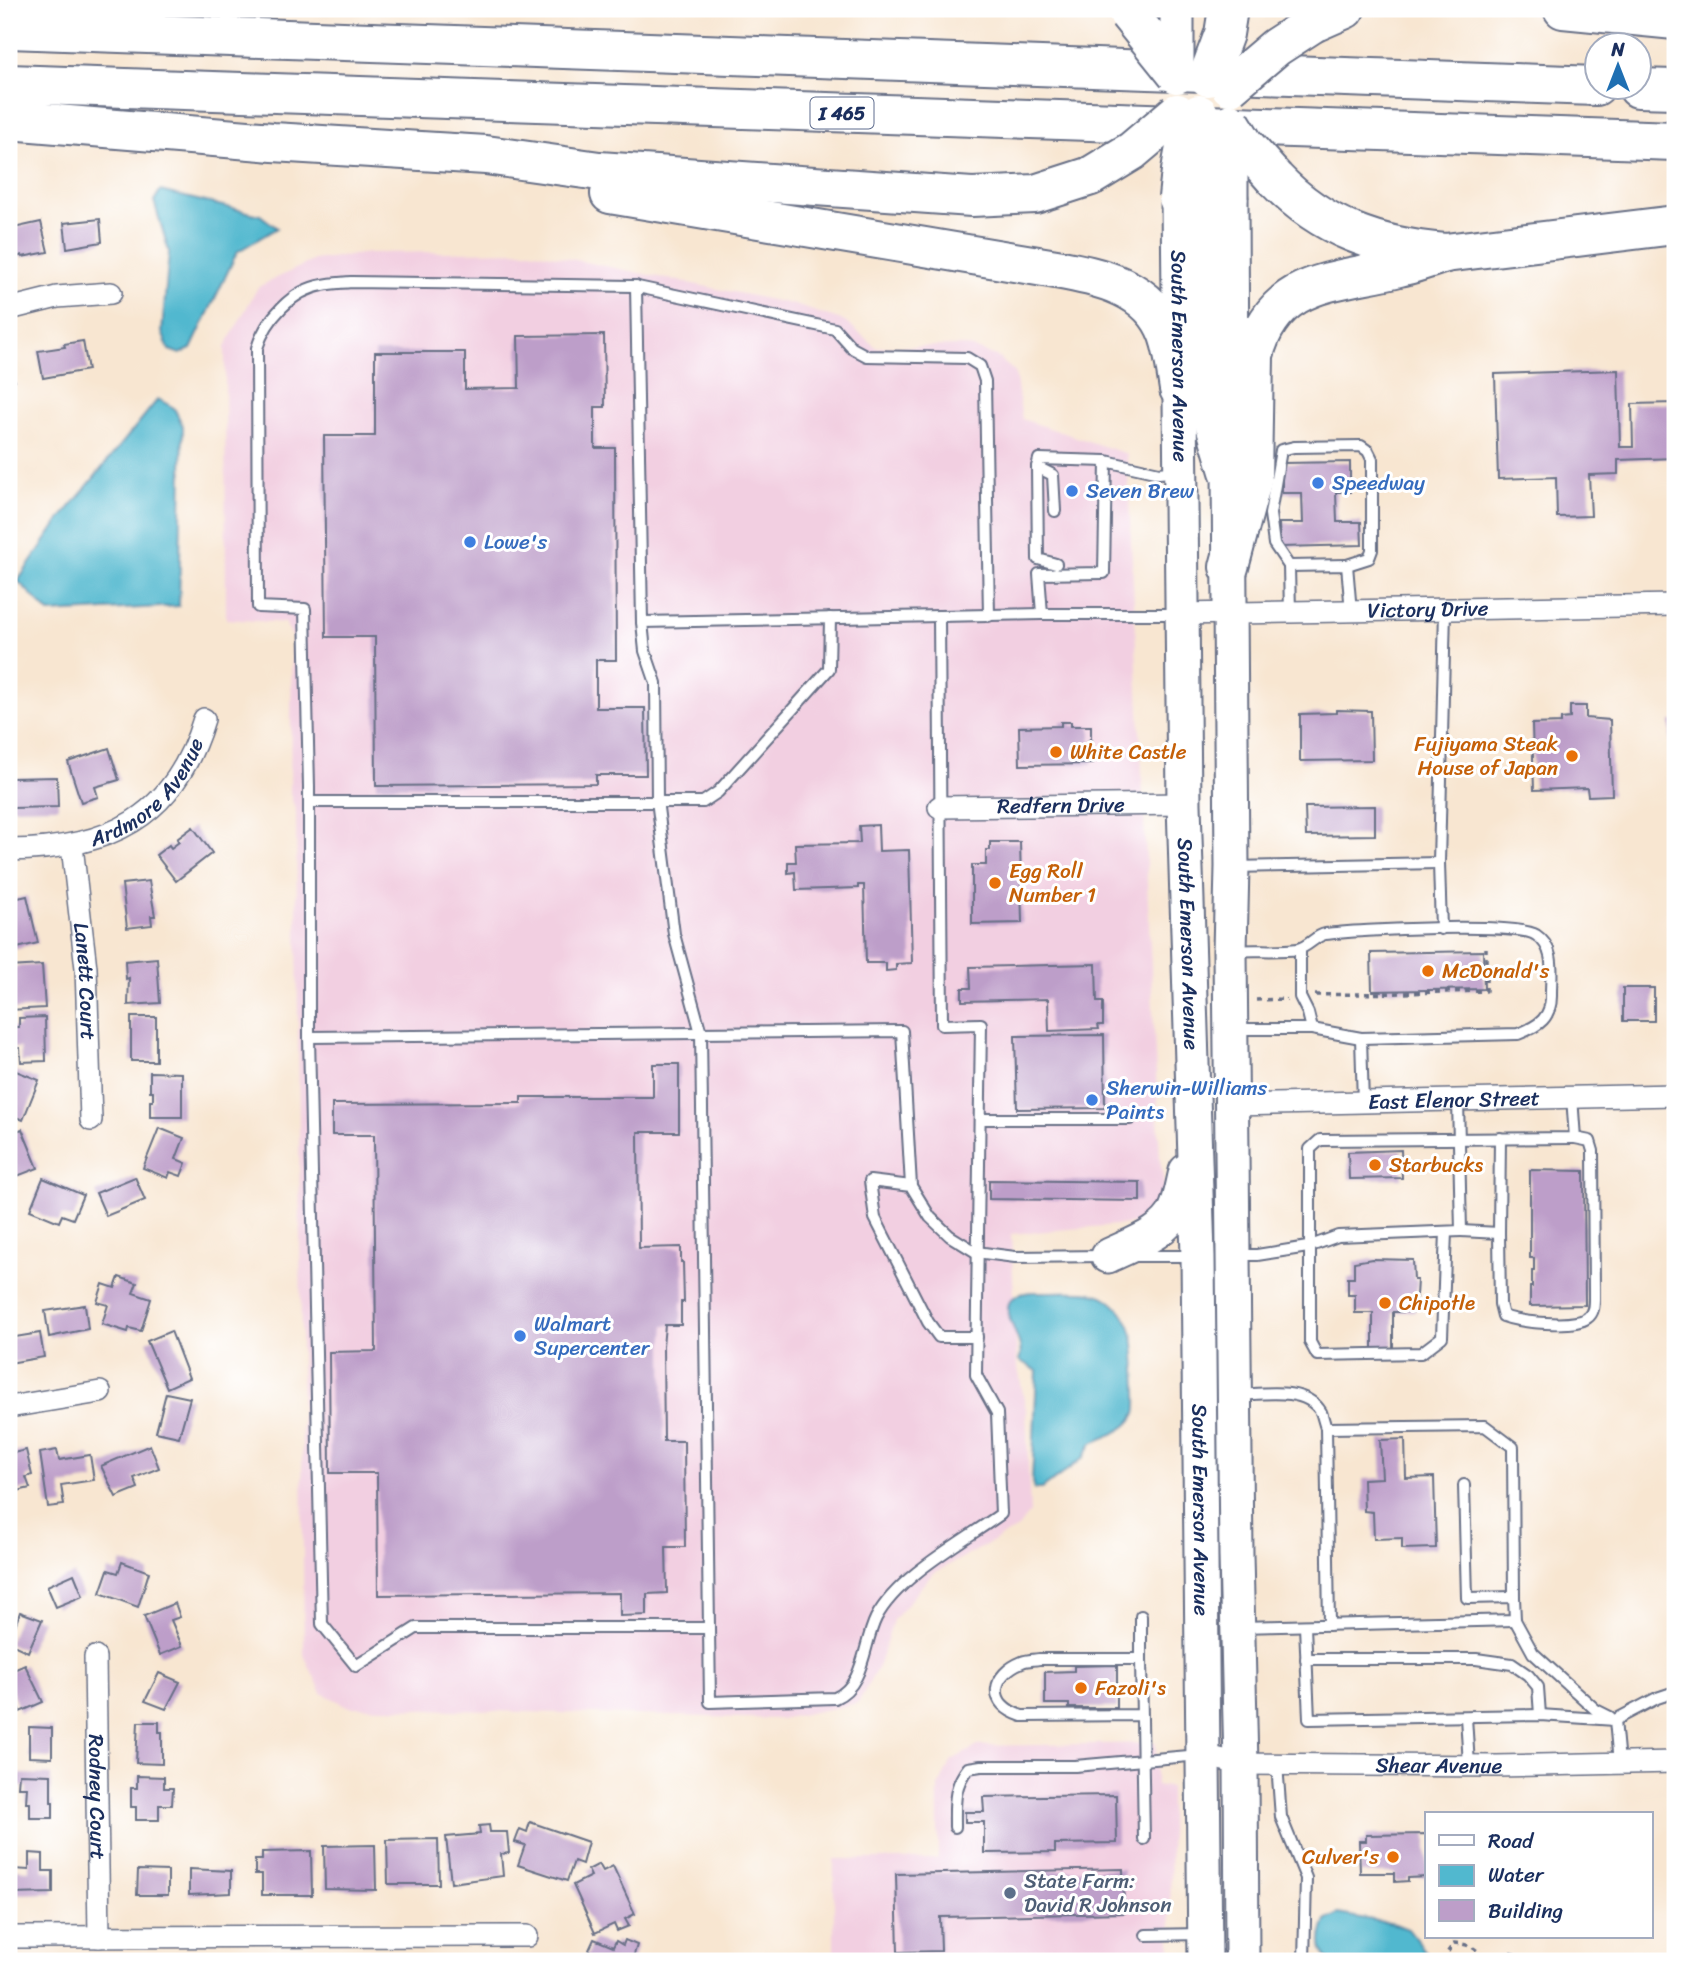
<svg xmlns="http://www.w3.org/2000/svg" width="1684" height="1970" font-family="Sriracha,sans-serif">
  <rect width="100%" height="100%" fill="#fff"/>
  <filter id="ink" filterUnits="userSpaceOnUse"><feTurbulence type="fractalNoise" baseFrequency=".0143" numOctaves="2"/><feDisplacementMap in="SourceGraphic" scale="14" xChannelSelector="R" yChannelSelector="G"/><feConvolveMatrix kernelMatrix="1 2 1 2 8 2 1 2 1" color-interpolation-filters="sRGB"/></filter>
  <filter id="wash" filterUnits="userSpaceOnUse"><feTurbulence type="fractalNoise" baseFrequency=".00686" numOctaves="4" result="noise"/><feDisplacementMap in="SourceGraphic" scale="28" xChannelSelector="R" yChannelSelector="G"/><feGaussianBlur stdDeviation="1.57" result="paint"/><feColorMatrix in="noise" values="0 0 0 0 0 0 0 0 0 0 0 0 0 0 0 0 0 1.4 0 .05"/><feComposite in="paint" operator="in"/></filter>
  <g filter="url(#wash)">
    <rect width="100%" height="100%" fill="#f8e6d1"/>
    <!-- built -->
    <g fill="#f2cfe1">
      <path d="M531,251L791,304L845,321L876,347L966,346L996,356L1015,372L1022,419L1127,454L1160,1159L1165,1191L1152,1222L1011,1234L1017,1363L1026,1409L1030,1513L1018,1528L932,1574L893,1620L879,1665L858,1703L780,1719L350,1707L322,1693L304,1655L296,812L290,794L292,636L285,623L226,619L225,347L258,287L314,260L369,253Z"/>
      <path d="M1156,1743V1785L1170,1787L1171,1961H834V1859H938V1787L952,1760L978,1746Z"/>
    </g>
    <!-- water -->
    <g fill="#51b8cf" stroke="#367496" stroke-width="2">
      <path d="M160,191L260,215L277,228L237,252L191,349L180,354L169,350L162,332L169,252L154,201Z"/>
      <path d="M158,399L174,408L183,426L179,606L49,613L18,581L58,522Z"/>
      <path d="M1031,1292C1049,1293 1092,1288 1106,1298C1117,1305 1129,1319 1132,1332C1135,1342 1139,1407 1136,1413C1129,1430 1107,1436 1092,1443L1083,1458L1042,1489H1034L1032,1482L1037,1371L1019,1360C1030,1338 981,1298 1031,1292Z"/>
      <path d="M1338,1914L1395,1924L1408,1929L1433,1961H1330C1317,1951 1320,1935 1326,1921Z"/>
    </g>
    <g id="blocks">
      <!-- building -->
      <g fill="#bd9ec9">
        <path d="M100,219L102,242L67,248L64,223Z"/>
        <path d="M41,222L48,252L22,257V255L9,260V229Z"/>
        <path d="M604,335L605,407H595V448H615L616,660H596V708H645L646,775H596V784L376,786L375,637H326L324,436H375V352H465V389L519,388L518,336Z"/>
        <path d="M83,341L88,370L43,378L38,351L65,347L64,344Z"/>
        <path d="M9,367L15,381L9,384Z"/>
        <path d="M1618,370L1620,447H1633L1632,404L1675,403V458L1618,460V474L1589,475L1591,516L1557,517L1556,477L1498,479L1495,374Z"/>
        <path d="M1350,462V492H1336L1337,522H1361L1362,545L1280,547L1279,523H1303L1302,493H1282V463Z"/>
        <path d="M1570,706H1586V718L1610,720L1612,795L1588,796L1587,788L1534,790L1532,724L1561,723V719L1570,718Z"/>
        <path d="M1336,710L1371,711L1372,760L1300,761V714L1336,713Z"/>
        <path d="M1670,721H1675V770H1671Z"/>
        <path d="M1061,722H1071V726H1091V738L1089,740H1092V764L1020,765L1019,727L1061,726Z"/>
        <path d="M109,748L119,780L95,787L98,797L81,802L68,762Z"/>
        <path d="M57,777L58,807L11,808L10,778Z"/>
        <path d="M1375,806V835L1306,836L1305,807Z"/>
        <path d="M878,825L879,851L909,850L912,963L896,964V970L886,971V963H866L864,885H858V888L796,890L795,872L788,873V862H796L795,844L860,843L859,826Z"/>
        <path d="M193,827L212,853L176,881L156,855L169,845L171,848L179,842L177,839Z"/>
        <path d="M990,842H1020L1022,923L972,924V865H986V850H990Z"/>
        <path d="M149,881L155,916H151L152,925L127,928L122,884Z"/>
        <path d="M27,896L38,943L13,949L9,928V900Z"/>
        <path d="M1483,951L1484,989L1372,991L1371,953Z"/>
        <path d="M157,958L160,1003L128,1005L129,978L126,979L125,961Z"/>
        <path d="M1096,964L1097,1002H1103V1025H1098L1099,1029L1049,1031L1048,999L962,1001V988H971L970,967Z"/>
        <path d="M42,965L45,1008L9,1010V967Z"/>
        <rect x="1623" y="988" width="31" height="33"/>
        <path d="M45,1017L46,1061L21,1062L20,1048H9V1027H19V1018Z"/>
        <rect x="131" y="1017" width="25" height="44"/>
        <path d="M1104,1035L1105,1108L1017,1109L1015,1036Z"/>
        <path d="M653,1064H679V1132H638L639,1248L681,1247V1262H683L684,1302H681V1325H665L663,1347L664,1441H684L685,1547H666L667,1593L647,1594V1615L620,1616V1593L378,1595L377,1473H330L329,1352L376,1351L374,1135H332V1104L521,1103V1097H653Z"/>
        <path d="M16,1071L39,1080L23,1120L9,1114V1079L12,1080Z"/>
        <path d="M150,1072L182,1073V1117H150V1101H153V1091H150Z"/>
        <path d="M159,1128L184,1138L176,1159L186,1163L181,1176L170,1172L168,1178L143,1168Z"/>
        <path d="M22,1129L38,1168L12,1178L9,1171V1134Z"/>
        <path d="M1401,1150L1402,1178L1349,1179L1348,1152Z"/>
        <path d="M1530,1170L1584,1171L1585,1305L1530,1306V1287H1532V1271H1534V1258H1530Z"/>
        <path d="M135,1177L145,1200L106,1216L96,1193Z"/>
        <path d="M43,1178L83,1195L73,1219L62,1215L59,1222L30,1210Z"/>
        <path d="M989,1180L1140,1182V1201L989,1199Z"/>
        <path d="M1372,1259L1413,1260L1414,1280H1417L1415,1312H1393V1348H1373V1313H1355V1295H1348V1278H1354V1262Z"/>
        <path d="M119,1277L137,1283L133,1293L151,1299L141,1331L129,1328L128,1332L102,1324L108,1305L97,1302L103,1284L115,1288Z"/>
        <path d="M85,1305L88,1329L49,1337L45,1311Z"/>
        <path d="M171,1331L189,1378L167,1388L147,1341Z"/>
        <path d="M40,1333L44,1357L9,1363V1338Z"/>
        <path d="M166,1393L190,1398L179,1437L156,1432Z"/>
        <path d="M1405,1439L1406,1478L1434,1477L1436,1548L1402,1549V1538L1374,1539L1373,1512L1364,1511L1363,1479L1382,1478L1380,1440Z"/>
        <path d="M150,1445L159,1468L134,1478L138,1488L116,1497L101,1466Z"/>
        <path d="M26,1450L32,1475L26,1477L30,1488L9,1493V1454Z"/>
        <path d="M57,1450L59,1460L90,1455L94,1480L61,1485L64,1505L48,1507L40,1453Z"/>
        <path d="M122,1562L149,1572L138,1607L100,1593L108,1570L118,1573Z"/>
        <path d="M74,1574L83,1596L56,1607L47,1586Z"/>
        <path d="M175,1603L180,1617L171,1620L182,1646L160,1655L144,1616Z"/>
        <path d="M20,1612L42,1620L28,1652L9,1643Z"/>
        <path d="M25,1665L43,1702L20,1712L9,1685V1672Z"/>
        <path d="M1117,1665V1708H1069V1704H1045V1672L1074,1671V1666Z"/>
        <path d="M159,1673L180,1682L166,1709L145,1701Z"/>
        <path d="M138,1722H159V1732H162V1764L136,1763Z"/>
        <path d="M29,1727L52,1728V1758L29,1757Z"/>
        <path d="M19,1774L51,1775V1802H53V1818H30V1803H26L27,1787H18Z"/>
        <path d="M137,1776L164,1777V1788H173L172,1805H159V1820H136V1807H131V1788H137Z"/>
        <path d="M1116,1795L1117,1843L1055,1844V1852L984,1853V1822H965V1812H984L983,1797Z"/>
        <path d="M530,1822L588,1842L582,1864L574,1861L567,1881L518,1865L525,1845L515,1842L520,1829L527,1832Z"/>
        <path d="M489,1825L490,1832H507L509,1853L501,1854L503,1876L451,1883L446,1837L480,1834L479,1826Z"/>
        <path d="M1427,1834V1877L1408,1878V1881L1395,1882V1873H1360L1359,1841H1366V1835Z"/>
        <path d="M438,1839L439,1884H388L387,1840Z"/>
        <path d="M375,1845L376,1890L325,1889L324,1846Z"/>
        <path d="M311,1851L312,1895H262V1874H255V1860H262V1852Z"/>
        <path d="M29,1853L43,1854V1871H53V1893L12,1894L13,1869L29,1870Z"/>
        <path d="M599,1864L603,1871L613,1866L635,1914L625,1919L629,1926L617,1931L614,1924L595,1933L573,1885L591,1876L588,1870Z"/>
        <path d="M189,1869L231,1871V1893L189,1895Z"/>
        <path d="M1123,1869L1124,1913L940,1917L941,1951L898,1952L896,1874Z"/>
        <path d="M138,1870L168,1871V1895H137Z"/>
        <path d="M594,1939L613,1947L616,1941L623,1945L625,1940L637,1945L632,1961H584Z"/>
      </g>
    </g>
  </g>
  <g filter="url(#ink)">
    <use href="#blocks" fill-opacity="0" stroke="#686f86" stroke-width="2"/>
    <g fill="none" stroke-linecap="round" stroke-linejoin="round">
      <!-- lane casing -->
      <g stroke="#686f86" stroke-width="14">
        <g id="lane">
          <path d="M636,286L642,622L1042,614H1178"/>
          <path d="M1037,467L1053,475L1055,511"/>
          <path d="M1056,564L1038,559L1037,467L1039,459L1106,461"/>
          <path d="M1289,566L1347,565L1351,612"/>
          <path d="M1290,613L1289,566L1274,544L1270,514L1281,450L1294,447L1361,446L1368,451L1372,459V550L1369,558L1347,565"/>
          <path d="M1042,614L1039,574L1104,573L1106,461L1159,473L1179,471"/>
          <path d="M989,616L985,381L980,366L967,358L867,356L852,348L835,329L633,286L351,282C342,283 332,283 323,285C292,290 266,319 257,348L258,607L305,609L309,787V1037L902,1031L911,1186L930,1217L950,1236L976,1252L1015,1257L1105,1256"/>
          <path d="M642,622L645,651L656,683L657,800L674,934L701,1033L710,1702L835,1698C865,1685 863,1644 876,1618C898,1576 962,1542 1001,1514L997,1413L976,1375L981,1024L942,1025L939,616"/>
          <path d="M309,802H703L718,792L829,669L830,618"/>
          <path d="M1234,867L1439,863"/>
          <path d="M1441,929L1439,863L1445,610"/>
          <path d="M1300,949V997L1308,1013L1312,1029"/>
          <path d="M1234,951C1255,949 1277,952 1298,949C1308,947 1315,936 1325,934C1355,930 1518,922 1536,935C1556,948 1551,973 1551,993C1552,1018 1539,1026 1518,1034L1361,1038L1312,1029H1235"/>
          <path d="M309,1037L322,1624L356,1666L416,1628H709"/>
          <path d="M1361,1038L1363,1103"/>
          <path d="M981,1119H1130"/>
          <path d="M911,1186L870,1181L875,1218L928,1322L939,1337H977"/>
          <path d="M1461,1231L1499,1233L1500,1138"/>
          <path d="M1446,1232L1442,1337L1421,1353L1317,1355L1310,1342V1149L1320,1140L1575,1138L1572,1097"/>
          <path d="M1499,1233L1500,1304L1503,1316C1519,1322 1573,1328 1587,1318C1595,1313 1594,1302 1594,1293L1593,1151L1590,1141L1575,1138"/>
          <path d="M1237,1255H1257L1308,1247L1338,1236L1461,1231L1458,1100"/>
          <path d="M1136,1256H1193"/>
          <path d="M1239,1395C1263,1394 1306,1386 1321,1412C1323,1417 1324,1423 1326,1428L1329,1625"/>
          <path d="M1326,1428L1485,1426L1513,1447L1514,1597"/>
          <path d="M1141,1616V1659"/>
          <path d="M1515,1620L1533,1653L1596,1710L1610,1717"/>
          <path d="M1305,1626L1309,1719L1540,1715L1615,1720"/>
          <path d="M1241,1627L1515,1620L1514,1597L1467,1598L1464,1485"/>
          <path d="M1306,1659H1476L1512,1664L1528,1675L1538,1687L1540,1715"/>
          <path d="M1142,1715L1022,1716C985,1704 992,1674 1022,1662C1027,1660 1034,1660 1039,1659H1141L1144,1839"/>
          <path d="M1466,1717L1469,1765"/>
          <path d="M1619,1763L1615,1720L1657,1698L1675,1692"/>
          <path d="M1277,1764L1281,1817L1306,1878L1304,1961"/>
          <path d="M955,1827C955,1804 953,1787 968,1768L981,1766H1075L1200,1755"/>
          <path d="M1146,1935L1202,1934"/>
        </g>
      </g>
      <!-- street casing -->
      <g stroke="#686f86" stroke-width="24">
        <g id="street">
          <path d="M9,309L57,297L111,293"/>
          <path id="s1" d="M1181,614L1675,605"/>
          <path id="s2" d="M939,807L1184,804"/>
          <path id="s3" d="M72,846L86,968L91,1120"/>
          <path id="s4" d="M9,850C108,849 174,819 204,719"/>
          <path id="s5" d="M1232,1105L1675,1095"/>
          <path d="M9,1407L100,1392"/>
          <path id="s6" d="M95,1657L99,1937"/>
          <path id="s7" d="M1202,1755L1241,1764L1497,1766L1675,1762"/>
          <path d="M9,1937L527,1936"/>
        </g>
      </g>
      <!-- primary casing -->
      <g stroke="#686f86" stroke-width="37">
        <g id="primary">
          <path id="s8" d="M1178,198L1184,804L1198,1256L1205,1961"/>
          <path d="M1231,198L1232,403L1229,471L1232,867L1230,951L1236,1555L1241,1764L1242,1961"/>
          <path d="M1108,1256C1130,1245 1166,1234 1176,1209C1181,1197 1183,1183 1186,1171"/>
        </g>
      </g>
      <!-- highway casing -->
      <g stroke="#686f86" stroke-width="42">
        <g id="highway">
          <path d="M1563,9L1675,20"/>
          <path d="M1313,23L1345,9"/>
          <path d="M9,29L1596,86"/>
          <path d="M9,84L1675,141"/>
          <path d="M1638,88L1675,89"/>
          <path d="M9,120L273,142L486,155L599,171L972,197L1035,194L1091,176"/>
          <path d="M1275,179C1323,229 1378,247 1445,253L1675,225"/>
          <path d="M610,194L1056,269C1100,277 1151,287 1168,335C1174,352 1176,371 1179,389"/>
          <path d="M1206,198L1208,401L1229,471"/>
          <path d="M1229,567L1252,481L1254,355C1274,278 1335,283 1399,267C1414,264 1430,258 1445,253"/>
        </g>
      </g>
      <!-- path -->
      <g stroke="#686f86" stroke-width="3.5" stroke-dasharray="5 5" stroke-linecap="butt">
        <path d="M1315,995L1486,991V948"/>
        <path d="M1256,1000L1287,999"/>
        <path d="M1444,1961L1447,1953L1454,1943C1469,1944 1478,1948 1485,1961"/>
        <path d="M1492,1961L1508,1953L1514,1954L1520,1961"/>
      </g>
      <!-- lane -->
      <use href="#lane" stroke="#fff" stroke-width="10"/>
      <!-- street -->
      <use href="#street" stroke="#fff" stroke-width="21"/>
      <!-- primary -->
      <use href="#primary" stroke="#fff" stroke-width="33"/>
      <!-- highway -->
      <use href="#highway" stroke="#fff" stroke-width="38"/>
      <!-- primary-bridge casing -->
      <g stroke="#686f86" stroke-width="37" stroke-linecap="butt">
        <g id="primary-bridge">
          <path d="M1177,9V74"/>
          <path d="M1231,123V198"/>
        </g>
      </g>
      <!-- highway-bridge casing -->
      <g stroke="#686f86" stroke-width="42" stroke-linecap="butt">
        <g id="highway-bridge">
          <path d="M1128,13L1177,74"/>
          <path d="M1208,77L1224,34L1228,9"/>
          <path d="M1230,86L1276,47L1313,23"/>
          <path d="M1231,123L1244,144L1275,179"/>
          <path d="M1203,137L1206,198"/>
          <path d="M1091,176L1132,151L1177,113"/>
          <path d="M1178,198C1181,168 1183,141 1199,114"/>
        </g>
      </g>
      <!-- primary-bridge -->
      <use href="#primary-bridge" stroke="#fff" stroke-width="33"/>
      <!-- highway-bridge -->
      <use href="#highway-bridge" stroke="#fff" stroke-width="38"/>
    </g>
  </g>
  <!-- markers -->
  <g fill="#3f7fe0" stroke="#fff" stroke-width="2.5">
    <circle cx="1318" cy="483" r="7"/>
    <circle cx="1072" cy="491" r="7"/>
    <circle cx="470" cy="542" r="7"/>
    <circle cx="1092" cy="1100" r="7"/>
    <circle cx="520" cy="1336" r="7"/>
  </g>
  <g fill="#e8710a" stroke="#fff" stroke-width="2.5">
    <circle cx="1056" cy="752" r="7"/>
    <circle cx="1572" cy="756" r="7"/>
    <circle cx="995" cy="883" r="7"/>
    <circle cx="1428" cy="971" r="7"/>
    <circle cx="1375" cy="1165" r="7"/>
    <circle cx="1385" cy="1303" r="7"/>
    <circle cx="1081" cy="1688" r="7"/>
    <circle cx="1393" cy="1857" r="7"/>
  </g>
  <circle fill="#5c6f8a" stroke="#fff" stroke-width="2.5" cx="1010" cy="1893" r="7"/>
  <g text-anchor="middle" stroke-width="6" stroke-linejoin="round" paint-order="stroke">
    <!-- shield labels -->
    <rect fill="#fff" stroke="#5f6d8e" stroke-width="2" x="810.5" y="97.5" width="63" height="31" rx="5"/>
    <g font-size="19" font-weight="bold" fill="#1b2f5e">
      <text x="842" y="120">I 465</text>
    </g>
    <!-- street labels -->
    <g font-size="21" fill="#1b2f5e" stroke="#fff">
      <text dy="7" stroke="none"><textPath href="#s8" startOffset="158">South Emerson Avenue</textPath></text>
      <text dy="7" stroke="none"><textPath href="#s1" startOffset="247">Victory Drive</textPath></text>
      <text dy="7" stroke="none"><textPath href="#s4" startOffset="159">Ardmore Avenue</textPath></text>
      <text dy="7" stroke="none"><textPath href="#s2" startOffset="122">Redfern Drive</textPath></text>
      <text dy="7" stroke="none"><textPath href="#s8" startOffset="746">South Emerson Avenue</textPath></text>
      <text dy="7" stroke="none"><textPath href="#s3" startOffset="136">Lanett Court</textPath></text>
      <text dy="7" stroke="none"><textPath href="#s5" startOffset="222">East Elenor Street</textPath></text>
      <text dy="7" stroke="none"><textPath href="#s8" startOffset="1312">South Emerson Avenue</textPath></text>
      <text dy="7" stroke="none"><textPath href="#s7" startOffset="238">Shear Avenue</textPath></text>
      <text dy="7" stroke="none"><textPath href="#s6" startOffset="140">Rodney Court</textPath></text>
    </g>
    <!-- shop labels -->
    <g font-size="21" fill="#366cbe" stroke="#fff" text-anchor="start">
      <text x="1332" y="490">Speedway</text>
      <text x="1086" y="498">Seven Brew</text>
      <text x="484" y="549">Lowe's</text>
      <text x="1106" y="1095">Sherwin-Williams<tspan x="1106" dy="24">Paints</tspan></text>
      <text x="534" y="1331">Walmart<tspan x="534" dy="24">Supercenter</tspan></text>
    </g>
    <!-- food labels -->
    <g font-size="21" fill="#c56008" stroke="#fff" text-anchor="start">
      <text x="1558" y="751" text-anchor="end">Fujiyama Steak<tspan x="1558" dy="24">House of Japan</tspan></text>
      <text x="1070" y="759">White Castle</text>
      <text x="1009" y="878">Egg Roll<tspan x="1009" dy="24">Number 1</tspan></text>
      <text x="1442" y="978">McDonald's</text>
      <text x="1389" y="1172">Starbucks</text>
      <text x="1399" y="1310">Chipotle</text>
      <text x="1095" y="1695">Fazoli's</text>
      <text x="1379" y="1864" text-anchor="end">Culver's</text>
    </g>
    <!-- service labels -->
    <g font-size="21" fill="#4e5e75" stroke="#fff" text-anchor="start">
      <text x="1024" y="1888">State Farm:<tspan x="1024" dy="24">David R Johnson</tspan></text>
    </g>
  </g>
  <!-- margin -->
  <rect width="1684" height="1970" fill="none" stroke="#fff" stroke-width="35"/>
  <!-- legend -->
  <rect x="1425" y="1812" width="228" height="126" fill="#ffffff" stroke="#a4acbf" stroke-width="2"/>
  <rect x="1439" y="1835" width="35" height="10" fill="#ffffff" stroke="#a4acbf" stroke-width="2"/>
  <text x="1488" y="1848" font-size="21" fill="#1b2f5e">Road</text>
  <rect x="1439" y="1865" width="35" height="21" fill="#51b8cf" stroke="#a4acbf" stroke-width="2"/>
  <text x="1488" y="1882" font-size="21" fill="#1b2f5e">Water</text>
  <rect x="1439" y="1900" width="35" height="21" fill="#bd9ec9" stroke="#a4acbf" stroke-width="2"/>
  <text x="1488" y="1918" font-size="21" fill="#1b2f5e">Building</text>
  <!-- north arrow -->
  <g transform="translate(1618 66)"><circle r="33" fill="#ffffff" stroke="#a4acbf" stroke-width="2"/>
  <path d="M0-5L12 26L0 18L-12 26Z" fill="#1f6fb2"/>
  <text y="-10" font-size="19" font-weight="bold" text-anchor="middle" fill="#1b2f5e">N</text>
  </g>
</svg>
